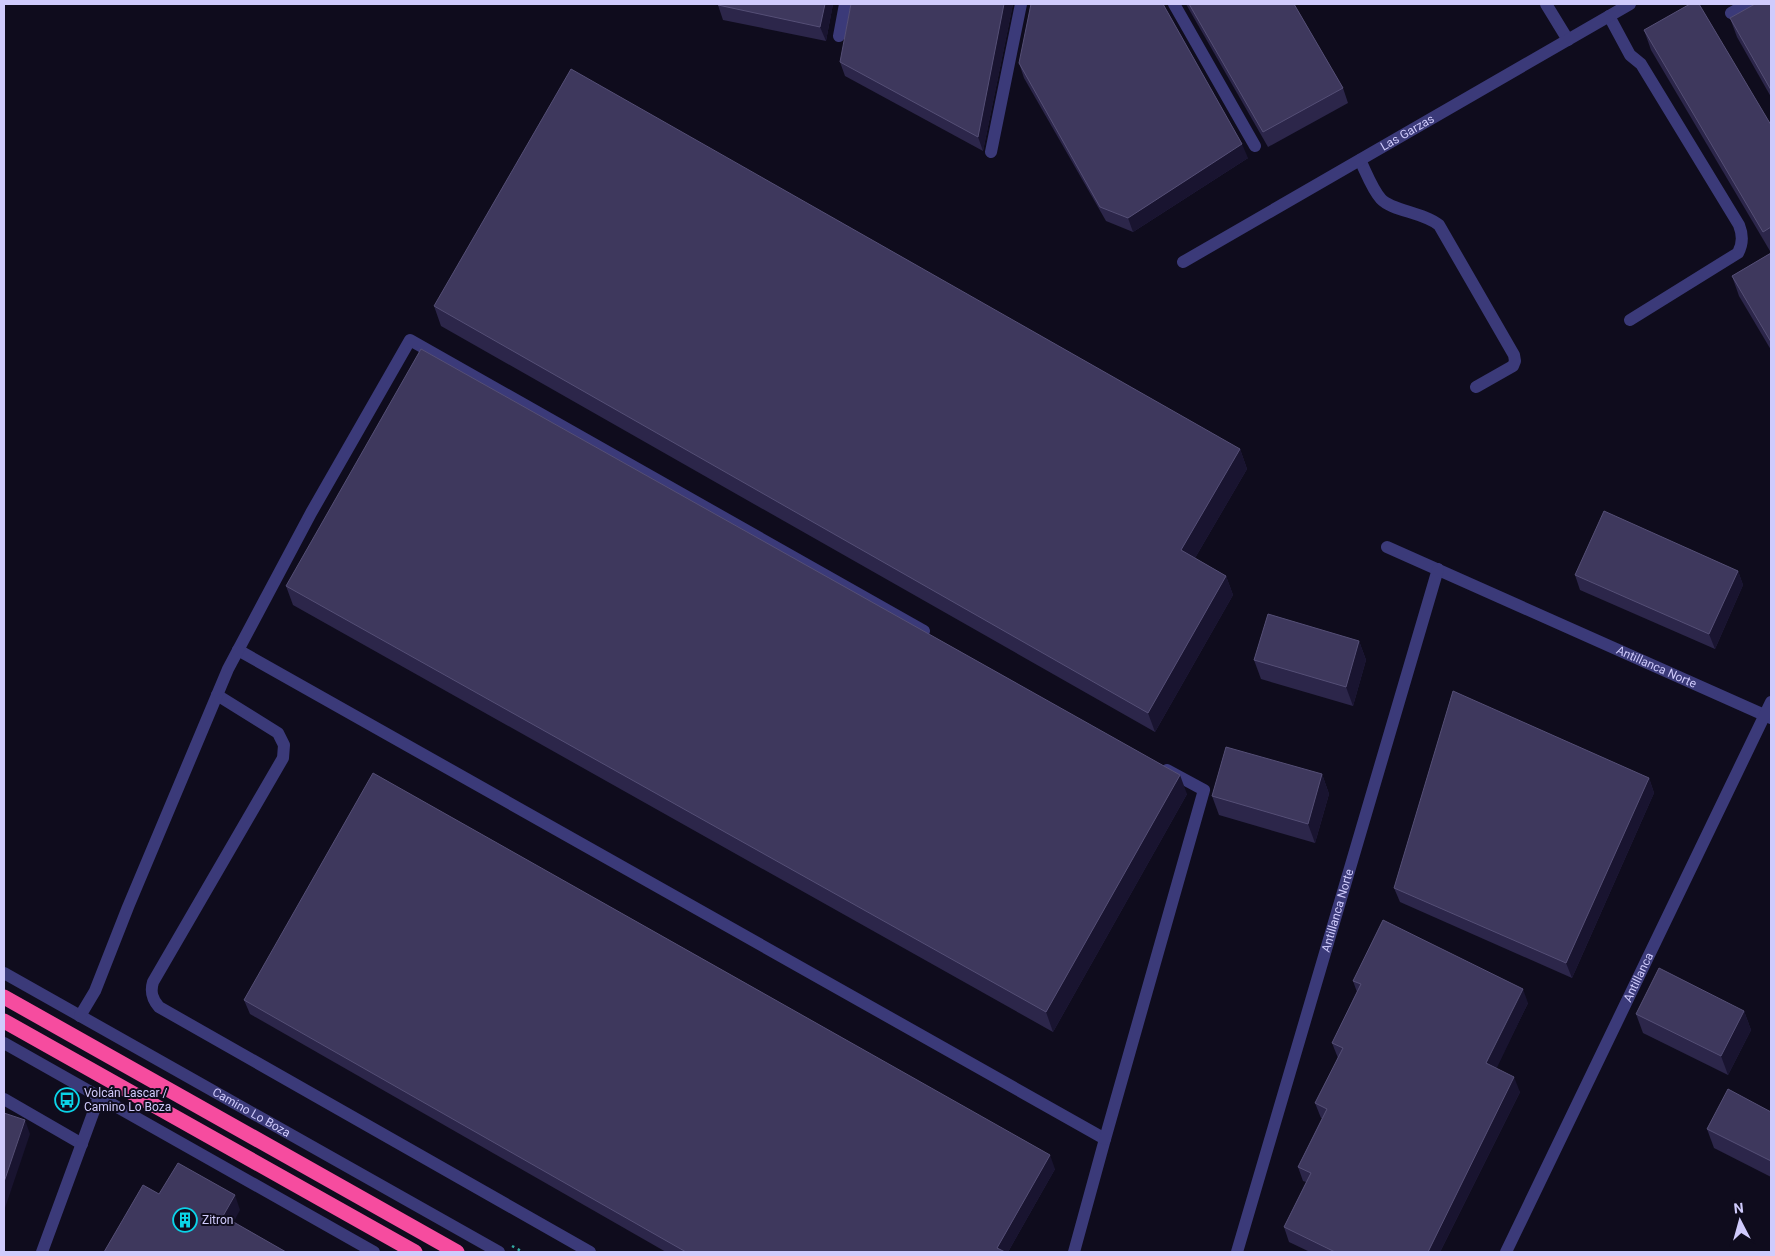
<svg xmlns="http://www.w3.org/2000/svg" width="1775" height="1256" font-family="Roboto,sans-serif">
  <rect width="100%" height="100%" fill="#0f0c1d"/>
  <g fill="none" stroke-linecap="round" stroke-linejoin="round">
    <!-- path -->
    <path stroke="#33a8a0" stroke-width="2.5" stroke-dasharray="2.5 4" stroke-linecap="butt" d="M512,1246L523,1252"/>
    <!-- minor -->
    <g stroke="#3b3a79" stroke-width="12">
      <path d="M1174,4L1255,146"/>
      <path d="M1546,4L1568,40"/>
      <path d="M1731,13L1747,4"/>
      <path d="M1609,16L1630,55L1641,64L1739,225C1743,235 1743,244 1738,253L1630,320"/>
      <path d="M839,36L845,4"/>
      <path d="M991,152L1021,4"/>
      <path d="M1360,160C1366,172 1372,189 1381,199C1392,211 1423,212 1439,225L1514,355L1515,361L1513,366L1476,387"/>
      <path id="s1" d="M1183,262L1630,4"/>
      <path id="s2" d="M1387,547L1771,718"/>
      <path d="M238,650L1105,1139L1074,1252"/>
      <path d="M217,695L278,733L284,745L283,758L153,982C150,992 152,999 159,1007L590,1252"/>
      <path id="s3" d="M4,973L499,1252"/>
      <path d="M80,1016L95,991L128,907L228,669L311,513L410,340L924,631"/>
      <path d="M4,1043L374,1252"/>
      <path d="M4,1099L82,1144"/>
      <path d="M1105,1139L1204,790L1167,770"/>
      <path d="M42,1252L99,1097"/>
      <path id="s4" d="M1237,1252L1438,569"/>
      <path id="s5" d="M1506,1252L1771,702"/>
    </g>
    <!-- highway -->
    <g stroke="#f64c9f" stroke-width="15">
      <path d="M4,997L457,1252"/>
      <path d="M4,1021L415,1252"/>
    </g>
  </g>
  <!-- wall -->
  <g fill="#2c264a">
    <path d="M833,4L826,41L723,20L718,5Z"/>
    <path d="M1013,4L983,151L845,76L840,62Z"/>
    <path d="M1186,4H1294L1343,88L1348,103L1268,147Z"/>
    <path d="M1771,4V97L1737,37L1730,18Z"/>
    <path d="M1644,30L1771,125V251H1770L1651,50Z"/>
    <path d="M1019,63L1248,158L1133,232L1106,221L1024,78Z"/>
    <path d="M1771,253V350L1739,296L1732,276Z"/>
    <path d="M434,306L1240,449L1247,469L1195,558L1226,576L1233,595L1155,732L441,326Z"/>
    <path d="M1738,571L1743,585L1715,649L1580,590L1575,575Z"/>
    <path d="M286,586L1187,794L1053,1032L293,605Z"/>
    <path d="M1359,641L1366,660L1353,706L1261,679L1254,660Z"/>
    <path d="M1322,774L1329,794L1315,843L1219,815L1212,796Z"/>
    <path d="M1649,778L1654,793L1572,978L1400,902L1394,888Z"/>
    <path d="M1353,981L1528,1003L1496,1068L1520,1092L1440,1252H1310L1289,1242L1284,1227L1306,1182L1303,1181L1298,1167L1322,1118H1321L1315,1103L1338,1058L1332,1043L1357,992Z"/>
    <path d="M244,1000L1055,1169L1008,1252H666L250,1014Z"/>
    <path d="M1744,1011L1751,1030L1728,1075L1643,1033L1636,1014Z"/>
    <path d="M1771,1112V1177L1714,1148L1707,1129Z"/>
  </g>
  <!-- shaded-wall -->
  <g fill="#191430">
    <path d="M825,4H833L826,41L820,27Z"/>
    <path d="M1004,4H1013L983,151L978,137Z"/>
    <path d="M1242,144L1248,158L1133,232L1128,218Z"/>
    <path d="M1240,449L1247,469L1188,570L1181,550Z"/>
    <path d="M1738,571L1743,585L1715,649L1709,634Z"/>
    <path d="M1226,576L1233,595L1155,732L1148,713Z"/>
    <path d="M1359,641L1366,660L1353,706L1346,687Z"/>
    <path d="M1322,774L1329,794L1315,843L1308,824Z"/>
    <path d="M1180,775L1187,794L1053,1032L1046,1012Z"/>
    <path d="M1649,778L1654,793L1572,978L1566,963Z"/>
    <path d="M1523,989L1528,1003L1492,1078L1486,1063Z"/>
    <path d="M1744,1011L1751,1030L1728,1075L1721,1056Z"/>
    <path d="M1514,1077L1520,1092L1440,1252H1428Z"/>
    <path d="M25,1120L30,1134L4,1211V1182Z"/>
    <path d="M1050,1155L1055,1169L1008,1252H999L997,1248Z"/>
    <path d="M235,1195L240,1210L229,1231L223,1216Z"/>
  </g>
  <!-- building -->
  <g fill="#3e385d" stroke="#554f76">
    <path d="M718,4H825L820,27L718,5Z"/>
    <path d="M851,4H1004L978,137L840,62Z"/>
    <path d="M1031,4H1163L1242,144L1128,218L1100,207L1019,63Z"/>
    <path d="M1189,4H1294L1343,88L1263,132Z"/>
    <path d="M1690,4H1699L1771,125V227L1763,232L1644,30Z"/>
    <path d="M1755,4H1771V90L1730,18Z"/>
    <path d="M571,69L1240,449L1181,550L1226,576L1148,713L434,306Z"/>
    <path d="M1771,253V342L1732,276Z"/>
    <path d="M421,349L1180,775L1046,1012L286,586Z"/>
    <path d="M1604,511L1738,571L1709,634L1575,575Z"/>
    <path d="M1268,614L1359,641L1346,687L1254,660Z"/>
    <path d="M1453,691L1649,778L1566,963L1394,888Z"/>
    <path d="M1226,747L1322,774L1308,824L1212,796Z"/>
    <path d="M373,773L1050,1155L997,1248L1005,1252H686L244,1000Z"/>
    <path d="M1383,920L1523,989L1486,1063L1514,1077L1428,1252H1335L1284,1227L1311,1173L1298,1167L1327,1109L1315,1103L1343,1048L1332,1043L1361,984L1353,981Z"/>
    <path d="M1659,968L1744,1011L1721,1056L1636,1014Z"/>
    <path d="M1728,1089L1771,1112V1161L1707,1129Z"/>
    <path d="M4,1113L25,1120L4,1182Z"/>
    <path d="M178,1163L235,1195L223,1216L286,1252H104L143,1185L159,1194Z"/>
  </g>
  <!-- icons -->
  <defs>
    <g id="bus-ring" transform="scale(1.25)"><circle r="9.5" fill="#0f0c1d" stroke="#0bd4e8" stroke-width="1.5"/><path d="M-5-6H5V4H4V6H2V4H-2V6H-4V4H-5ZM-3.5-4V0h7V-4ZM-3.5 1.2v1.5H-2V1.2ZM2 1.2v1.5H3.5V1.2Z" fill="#0bd4e8"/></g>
    <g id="building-ring" transform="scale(1.25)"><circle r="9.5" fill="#0f0c1d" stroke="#0bd4e8" stroke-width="1.5"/><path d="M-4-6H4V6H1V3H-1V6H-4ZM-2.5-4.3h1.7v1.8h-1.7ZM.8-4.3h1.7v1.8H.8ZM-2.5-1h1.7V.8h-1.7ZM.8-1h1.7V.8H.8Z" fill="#0bd4e8"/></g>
  </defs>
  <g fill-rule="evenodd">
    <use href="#bus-ring" x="67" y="1100"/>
    <use href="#building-ring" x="185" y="1220"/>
  </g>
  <g text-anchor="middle" stroke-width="4" stroke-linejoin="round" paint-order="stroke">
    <!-- street labels -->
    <g font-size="12" fill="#d0cbfc" stroke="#0f0c1d">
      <text dy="4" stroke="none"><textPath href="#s1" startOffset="259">Las Garzas</textPath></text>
      <text dy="4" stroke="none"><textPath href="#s2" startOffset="295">Antillanca Norte</textPath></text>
      <text dy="4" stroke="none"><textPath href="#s4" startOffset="356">Antillanca Norte</textPath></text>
      <text dy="4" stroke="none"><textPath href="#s5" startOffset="305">Antillanca</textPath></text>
      <text dy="4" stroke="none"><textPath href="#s3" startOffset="284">Camino Lo Boza</textPath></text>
    </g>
    <!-- poi labels -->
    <g font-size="12" fill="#d0cbfc" stroke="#0f0c1d" text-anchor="start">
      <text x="84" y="1097">Volcán Lascar /<tspan x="84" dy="14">Camino Lo Boza</tspan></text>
      <text x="202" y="1224">Zitron</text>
    </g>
  </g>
  <!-- border -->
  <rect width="1775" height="1256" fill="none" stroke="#d0cbfc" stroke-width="10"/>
  <!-- north arrow -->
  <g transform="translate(1740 1221) rotate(354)" stroke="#0f0c1d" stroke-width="4" paint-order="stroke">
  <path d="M0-4L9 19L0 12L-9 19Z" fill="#d0cbfc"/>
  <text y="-8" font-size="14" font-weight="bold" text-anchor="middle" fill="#d0cbfc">N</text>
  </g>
</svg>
